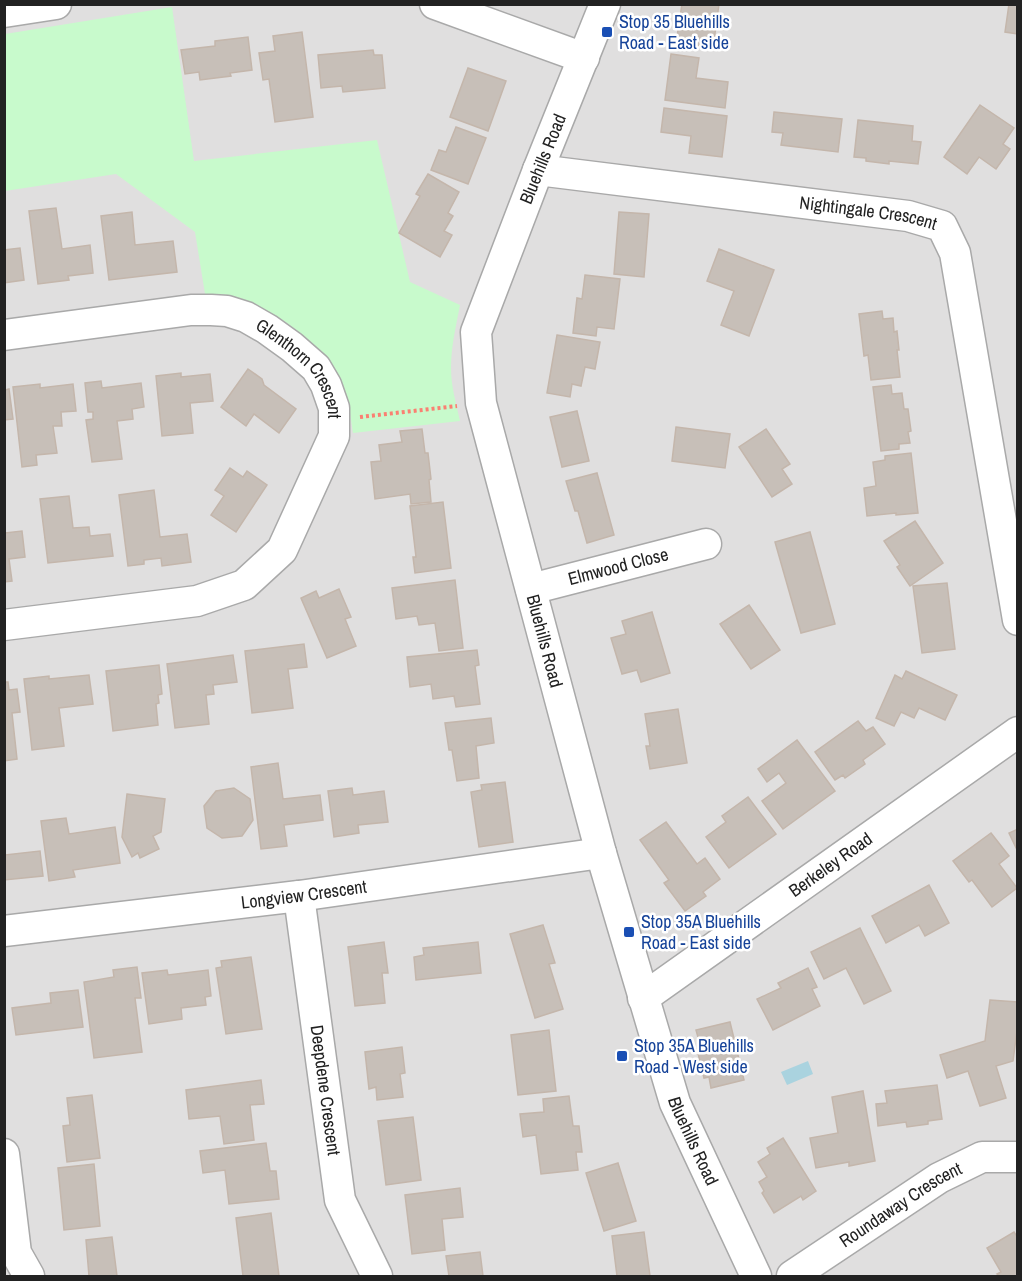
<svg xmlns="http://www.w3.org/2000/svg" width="1022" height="1281" font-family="'Archivo Narrow',sans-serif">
  <rect width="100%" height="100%" fill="#f2efe9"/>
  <!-- residential -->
  <rect fill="#e0dfdf" x="5" y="5" width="1012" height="1271"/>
  <!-- park -->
  <path fill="#c8facc" d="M172,7L194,161L377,140L410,282L460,305C456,326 451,347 451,368C451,386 456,403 460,421L353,433C351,422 350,408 347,397C334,357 298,327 262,308C252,303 240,297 228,295C220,294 212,294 205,294L195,232L116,174L5,191V34Z"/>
  <!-- water -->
  <path fill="#aad3df" d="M808,1061L813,1074L787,1085L781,1072Z"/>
  <!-- building -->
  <g fill="#c7bfb8" stroke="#c4b6ab" stroke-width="1.5">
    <path d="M682,4H719L713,48L676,43Z"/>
    <path d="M1009,4H1018V34L1005,32Z"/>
    <path d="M302,32L313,117L275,122L269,79L263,80L259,53L275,51L273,36Z"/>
    <path d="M248,37L252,70L230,73L231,76L200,80L199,72L185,74L181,50L215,46V41Z"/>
    <path d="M373,50L374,55H382L385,88L343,92L342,86L321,88L318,55Z"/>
    <path d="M671,54L699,58L696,78L728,82L725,108L665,100Z"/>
    <path d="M468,68L506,81L488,131L450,117Z"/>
    <path d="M980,105L1014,128L1003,144L1010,149L996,169L979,157L967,174L944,157Z"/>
    <path d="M664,108L727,116L722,157L689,153L691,136L661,132Z"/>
    <path d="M774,112L842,119L838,152L781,145L783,133L772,132Z"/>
    <path d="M858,120L913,126L912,141L921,142L918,164L889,161V164L866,161V158L854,157Z"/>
    <path d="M456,127L486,138L468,184L431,170L439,150L446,152Z"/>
    <path d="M428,174L459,192L448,213L453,216L444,231L452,235L440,257L399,233L420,196L416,194Z"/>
    <path d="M56,208L62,249L90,245L93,273L68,276L69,280L38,284L29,211Z"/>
    <path d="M132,212L135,245L173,241L177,272L109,280L101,216Z"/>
    <path d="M619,212L649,214L644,277L614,274Z"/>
    <path d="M20,248L24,280L4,283V250Z"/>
    <path d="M719,249L774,270L749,336L721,325L734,291L707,281Z"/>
    <path d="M585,275L620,279L614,329L597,327L596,336L573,333L577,298L582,299Z"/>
    <path d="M882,311L883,319L893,318L894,332L897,331L899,350H897L900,377L871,380L868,355L864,356L859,314Z"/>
    <path d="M557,335L600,342L595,369L585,367L581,386L572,384L570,397L547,393Z"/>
    <path d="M248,369L262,379L264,385L296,409L279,433L254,414L246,426L221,407Z"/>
    <path d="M181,373V377L210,374L213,401L190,403L193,433L162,436L156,376Z"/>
    <path d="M101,381L102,388L141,383L144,407L132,409L133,419L117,421L122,459L92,462L86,420L93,419V412H88L85,383Z"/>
    <path d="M4,382L5,390L9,389L13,419L4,420Z"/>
    <path d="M40,384V388L73,384L76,411L61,412L62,426H53L57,453L36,455L37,465L22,467L13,387Z"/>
    <path d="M891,385L892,394L902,393L904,409H908L911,431L908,432L910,443L899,444V449L881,451L873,387Z"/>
    <path d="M577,411L589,461L562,467L550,417Z"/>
    <path d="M676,427L730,434L725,468L672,461Z"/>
    <path d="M422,429L425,453H428L431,479L429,480L431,502L411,504L410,494L375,499L371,462L381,461L379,445L402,442L400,431Z"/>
    <path d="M766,429L790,464L782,469L792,484L772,497L739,447Z"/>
    <path d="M911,453L918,513L896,515V513L867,516L864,488L876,486L873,462L885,460V456Z"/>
    <path d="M230,468L243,477L247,471L267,485L236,532L211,515L224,496L215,490Z"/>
    <path d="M597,473L614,535L587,543L578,511H575L566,481Z"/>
    <path d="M154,490L160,537L187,534L191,562L162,566L161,558L144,560V564L128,566L119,495Z"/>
    <path d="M69,496L73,528L89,527L90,536L110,534L113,556L48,563L40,499Z"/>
    <path d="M443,502L451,568L415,573L413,557H416L410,506Z"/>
    <path d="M915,521L943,563L910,586L897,567L900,565L884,541Z"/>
    <path d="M4,530L5,533L22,531L25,557L9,559L12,581L4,582Z"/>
    <path d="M810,532L835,624L801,633L775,542Z"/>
    <path d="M455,580L463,648L439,651L435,623L419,625L417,616L396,619L392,588Z"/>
    <path d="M947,583L955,649L922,653L913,586Z"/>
    <path d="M339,589L351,617L345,619L356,646L327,658L301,598L316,591L319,598Z"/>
    <path d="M749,605L780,650L751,669L720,624Z"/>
    <path d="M652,612L670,673L641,682L637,670L622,674L611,638L626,634L622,621Z"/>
    <path d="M304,644L307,667L288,669L293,708L252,713L245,651Z"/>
    <path d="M477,650L479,665L475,666L480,704L456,707L454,696L433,699L431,684L410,687L407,657Z"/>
    <path d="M233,655L237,682L213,685L214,694L206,695L209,724L175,728L167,664Z"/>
    <path d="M159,665L162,694L158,695L159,703L156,704L158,725L113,731L106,671Z"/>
    <path d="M906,671L957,695L945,720L919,708L914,718L901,712L894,726L876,718L895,675L902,679Z"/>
    <path d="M89,675L93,704L59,708L64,746L32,750L24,679L49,676V679Z"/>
    <path d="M4,682H8L9,690L17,689L20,712L12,713L17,759L4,761Z"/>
    <path d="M678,709L687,763L650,769L646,746H650L645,714Z"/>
    <path d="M491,718L494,743L476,746L479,778L457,781L452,750H449L445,723Z"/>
    <path d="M858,721L866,731L873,727L885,744L863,760L865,764L845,778L843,775L835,780L815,752Z"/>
    <path d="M797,740L835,791L783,829L762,801L786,783L779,773L767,782L758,769Z"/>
    <path d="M278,763L283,799L320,795L323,820L284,825L287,846L261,849L251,767Z"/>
    <path d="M505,782L513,842L479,847L471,792L482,790L481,785Z"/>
    <path d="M234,788L250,799L253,820L242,836L222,838L207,828L204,806L216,791Z"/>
    <path d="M352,788L353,795L384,791L388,822L358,825L359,833L334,837L328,791Z"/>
    <path d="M127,794L165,799L161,832L153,836L159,849L140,858L138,853L132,857L122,837Z"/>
    <path d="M748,797L776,834L729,868L706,837L726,822L722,816Z"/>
    <path d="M66,818L69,834L115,827L120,863L73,870L75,877L49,881L41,821Z"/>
    <path d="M666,822L697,864L705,858L720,879L703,892L706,896L685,911L664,883L669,880L640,840Z"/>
    <path d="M1018,829V852L1009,833Z"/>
    <path d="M991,833L1009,856L999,864L1017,888L992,907L972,880L969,882L953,861Z"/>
    <path d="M4,851L5,855L40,851L43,876L4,880Z"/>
    <path d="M929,885L949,923L925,936L919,925L886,943L872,916Z"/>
    <path d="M543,925L555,963L549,964L563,1009L535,1018L510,934Z"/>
    <path d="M860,928L891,991L864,1004L846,968L824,979L811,952Z"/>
    <path d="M384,942L388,973H382L385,1003L355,1006L348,947Z"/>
    <path d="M478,942L481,973L416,980L414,957L424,955L423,948Z"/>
    <path d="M251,957L262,1029L226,1034L216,968L222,967L221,961Z"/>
    <path d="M137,967L141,998H135L142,1052L94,1058L84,982L114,977L113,970Z"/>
    <path d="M808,968L817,987L812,989L820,1006L773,1030L757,999L781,988L778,983Z"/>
    <path d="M167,970L168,975L208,970L211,996L205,997L206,1005L181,1008L182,1019L149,1024L142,973Z"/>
    <path d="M78,990L83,1027L16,1035L12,1008L51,1003L50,993Z"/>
    <path d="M990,1000L1018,1002V1023L1013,1061L996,1066L1006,1098L980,1106L968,1071L947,1078L940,1055L985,1041Z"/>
    <path d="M730,1022L744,1080L711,1088L709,1077L704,1078L697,1049L701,1048L696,1030Z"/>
    <path d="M549,1030L556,1091L518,1095L511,1035Z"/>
    <path d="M402,1047L405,1073L400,1074L403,1097L377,1100L376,1087L369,1089L365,1052Z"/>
    <path d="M261,1080L264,1104L250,1105L254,1140L224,1144L220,1116L189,1119L186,1090Z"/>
    <path d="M937,1085L942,1119L928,1121V1124L907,1127L906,1122L878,1126L876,1104L887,1103L885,1091Z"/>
    <path d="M863,1091L875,1161L849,1166V1162L816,1168L810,1138L838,1133L832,1097Z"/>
    <path d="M92,1095L100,1158L67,1162L63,1126L70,1125L67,1098Z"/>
    <path d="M569,1096L573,1126H579L582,1152H576L578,1170L541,1174L536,1135L523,1137L520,1114L544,1112L543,1099Z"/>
    <path d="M413,1117L421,1180L386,1185L378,1121Z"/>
    <path d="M783,1138L816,1191L803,1200L801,1196L774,1213L762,1193L764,1191L759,1182L767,1177L758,1162L770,1154L767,1148Z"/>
    <path d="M266,1143L270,1171H276L279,1199L229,1204L225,1170L203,1173L200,1151Z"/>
    <path d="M618,1163L636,1221L604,1231L586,1173Z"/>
    <path d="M94,1164L100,1226L64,1230L58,1168Z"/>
    <path d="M460,1188L463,1217L442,1219L445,1250L412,1254L405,1195Z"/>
    <path d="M271,1213L279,1276H243L236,1218Z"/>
    <path d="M644,1232L650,1276H617L612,1236Z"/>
    <path d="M1014,1232L1018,1238V1276H999L997,1274L1001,1272L987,1248Z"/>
    <path d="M112,1237L117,1276H89L86,1240Z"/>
    <path d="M480,1252L483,1276H449L446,1256Z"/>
  </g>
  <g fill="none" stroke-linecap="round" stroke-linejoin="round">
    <!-- minor casing -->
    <g stroke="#a9a9a9" stroke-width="33">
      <g id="minor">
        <path d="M435,4L584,58"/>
        <path id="s1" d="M605,4L538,170L476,332L481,403L601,853L675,1103L756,1276"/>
        <path d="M4,12L56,4"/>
        <path id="s2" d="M538,170L908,216L942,226L955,253L1018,620"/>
        <path id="s3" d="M4,335L191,310H211L227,311L246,317L267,329L292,347L316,368L326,385L334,408V436L282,550L244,585L197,601L4,625"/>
        <path id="s4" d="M531,589L706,544"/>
        <path id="s5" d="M299,896L340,1200L377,1276"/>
        <path id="s6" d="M4,931L299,896L601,853"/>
        <path id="s7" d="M643,998L1018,732"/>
        <path d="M4,1154L16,1253L29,1276"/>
        <path id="s8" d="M792,1276L939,1178L982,1157H1018"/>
      </g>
    </g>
    <!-- path -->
    <path stroke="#fa8072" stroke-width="4" stroke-dasharray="3 3" stroke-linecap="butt" d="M360,417L457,406"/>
    <!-- minor -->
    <use href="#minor" stroke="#fff" stroke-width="30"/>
  </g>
  <!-- markers -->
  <g fill="#1a4fb4" stroke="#fff" stroke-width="2">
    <rect x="601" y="26" width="12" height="12" rx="3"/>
    <rect x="623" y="926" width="12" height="12" rx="3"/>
    <rect x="616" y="1050" width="12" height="12" rx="3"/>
  </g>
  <g text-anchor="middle" stroke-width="5" stroke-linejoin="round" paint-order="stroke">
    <!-- transit labels -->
    <g font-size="18" fill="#164399" stroke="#fff" text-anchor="start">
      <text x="619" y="28">Stop 35 Bluehills<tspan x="619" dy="21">Road - East side</tspan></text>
      <text x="641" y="928">Stop 35A Bluehills<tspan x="641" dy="21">Road - East side</tspan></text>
      <text x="634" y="1052">Stop 35A Bluehills<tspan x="634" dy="21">Road - West side</tspan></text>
    </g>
    <!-- street labels -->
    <g font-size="18" fill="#222" stroke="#fff">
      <text transform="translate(543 159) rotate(-68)" y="6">Bluehills Road</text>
      <text dy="6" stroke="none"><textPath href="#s2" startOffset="333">Nightingale Crescent</textPath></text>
      <text dy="6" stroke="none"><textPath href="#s3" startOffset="322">Glenthorn Crescent</textPath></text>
      <text dy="6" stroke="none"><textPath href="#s4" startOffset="90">Elmwood Close</textPath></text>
      <text dy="6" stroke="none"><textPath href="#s1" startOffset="670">Bluehills Road</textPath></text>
      <text dy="6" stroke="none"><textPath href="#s7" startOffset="230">Berkeley Road</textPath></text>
      <text dy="6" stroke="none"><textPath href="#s6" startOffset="302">Longview Crescent</textPath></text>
      <text dy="6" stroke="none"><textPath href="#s5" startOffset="196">Deepdene Crescent</textPath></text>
      <text dy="6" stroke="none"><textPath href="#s1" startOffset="1192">Bluehills Road</textPath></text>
      <text dy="6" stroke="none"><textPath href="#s8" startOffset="130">Roundaway Crescent</textPath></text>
    </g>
  </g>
  <!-- border -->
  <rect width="1022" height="1281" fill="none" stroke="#222222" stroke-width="12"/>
</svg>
